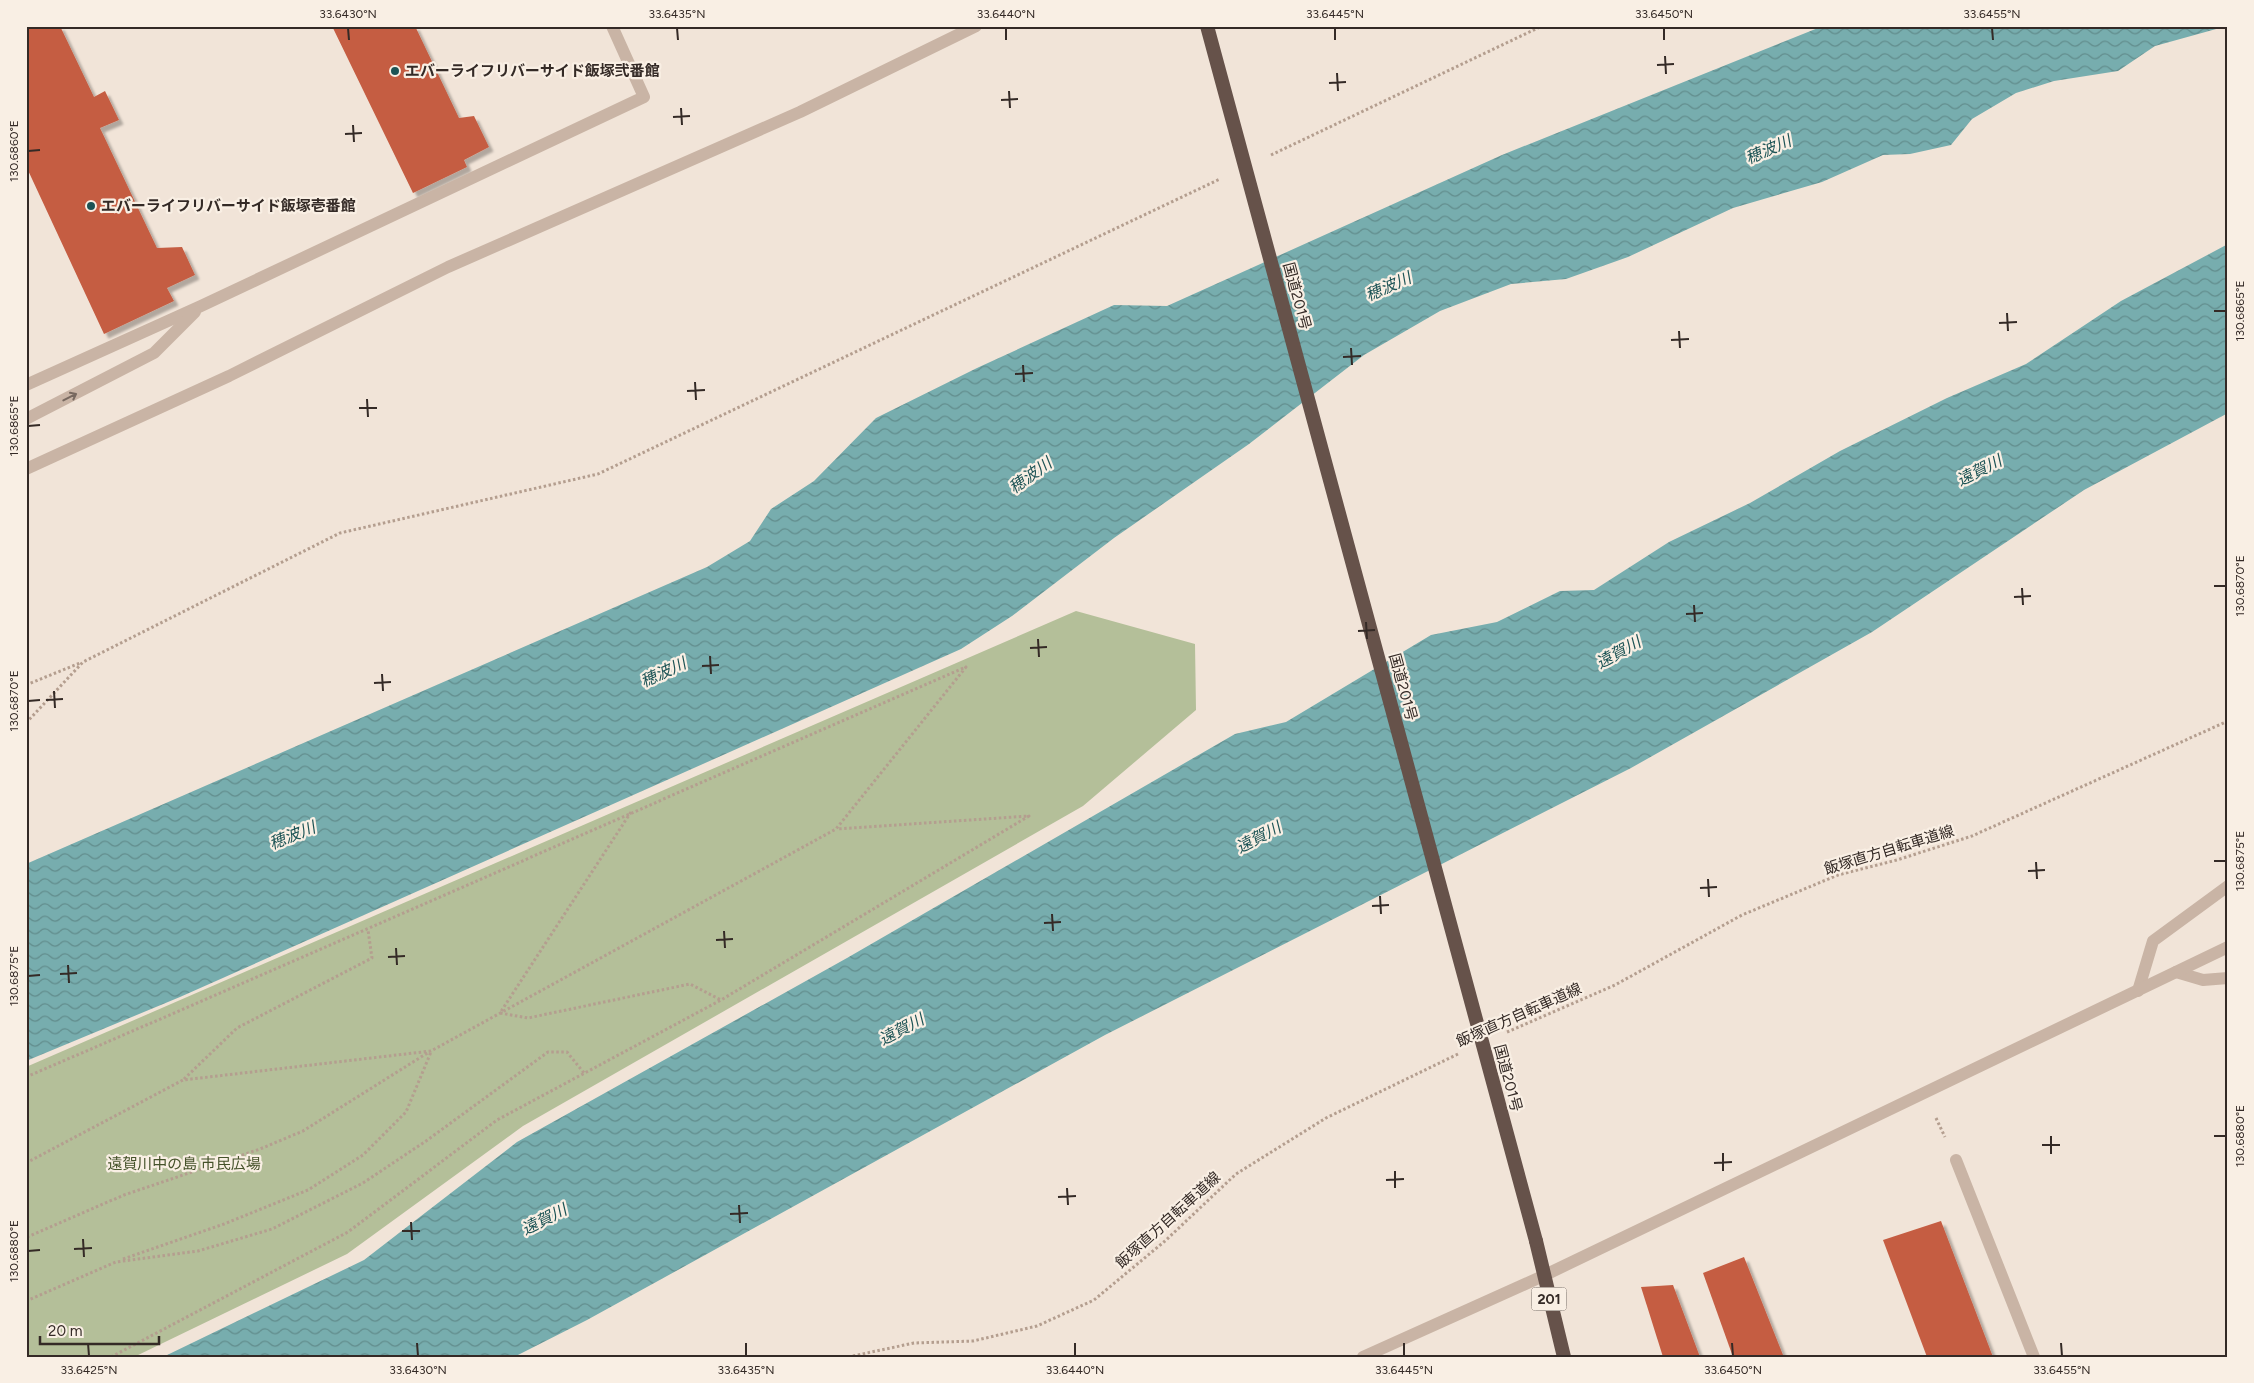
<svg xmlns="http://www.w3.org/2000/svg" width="2254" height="1383" font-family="Figtree,'Noto Sans JP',sans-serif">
  <defs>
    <pattern id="water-waves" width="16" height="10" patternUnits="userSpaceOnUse" patternTransform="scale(1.25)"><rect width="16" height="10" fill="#77adae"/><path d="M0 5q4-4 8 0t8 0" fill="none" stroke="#628d8d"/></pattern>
    <filter id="shadow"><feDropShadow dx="4.5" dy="4.5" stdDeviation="1" flood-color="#0004"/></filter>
  </defs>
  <rect width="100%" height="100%" fill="#f1e4d8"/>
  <!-- green -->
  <path fill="#b4bf99" d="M1076,611L1195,644L1196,710L1083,806L523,1126L347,1254L134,1357H26V1067Z"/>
  <!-- water -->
  <g fill="url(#water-waves)">
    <path d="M1823,26H2227L2155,46L2118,71L2054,81L2016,93L1972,119L1951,145L1910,154L1883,155L1822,182L1733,208L1628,257L1566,279L1511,284L1440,311L1364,355L1249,444L1114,538L1012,616L961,649L180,997L26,1061V864L707,567L750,541L771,509L814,481L876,418L977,368L1114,305L1167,306L1502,155Z"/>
    <path d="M2228,244V413L2084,490L1872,632L1631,768L1105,1035L587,1320L514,1357H163L364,1260L517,1142L847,958L1235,734L1286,722L1431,635L1497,622L1560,591L1594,590L1669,542L1750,503L1840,451L1947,398L2026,364L2121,301Z"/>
  </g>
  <!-- building -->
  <g fill="#c55d42" filter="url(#shadow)">
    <path d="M34,26H60L94,97L105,91L119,120L100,128L157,248L182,247L195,275L167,288L174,301L104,334L26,166V30Z"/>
    <path d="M332,26H415L459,118L474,116L489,147L464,160L467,167L413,193Z"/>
    <path d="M1941,1221L1993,1357H1927L1883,1240Z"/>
    <path d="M1744,1257L1783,1355L1780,1357H1733L1703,1273Z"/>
    <path d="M1673,1285L1700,1357H1663L1641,1287Z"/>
  </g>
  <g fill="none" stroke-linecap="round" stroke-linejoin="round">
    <!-- path -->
    <g stroke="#b49e8f" stroke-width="3" stroke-dasharray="2.5 2.5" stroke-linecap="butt">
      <path d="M1271,155L1542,26"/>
      <path d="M26,685L80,663"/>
      <path d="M26,723L83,662L340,533L598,474L1220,179"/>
      <path d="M631,812L500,1013L528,1018L690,984L721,1000"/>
      <path d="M1507,1032L1615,985L1742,915L1838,875L1897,860L1972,836L2228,721"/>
      <path d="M26,1077C340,942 653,803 966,667L836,829L431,1051L183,1080L26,1163"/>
      <path d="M184,1079L237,1028L372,958L368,930"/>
      <path d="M1936,1118L1945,1137"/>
      <path d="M27,1237L124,1195L260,1149L303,1131L429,1052"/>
      <path d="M123,1259L224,1224L308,1190L363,1155L406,1112L431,1052"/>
      <path d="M26,1301L116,1262L198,1251L272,1229L363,1183L426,1141L548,1052H567L584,1073"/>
      <path d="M111,1357L348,1232L497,1120L721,1000L1029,816L837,829"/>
      <path d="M848,1357L914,1343L973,1341L1037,1326L1094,1300L1165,1241L1236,1174L1326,1118L1458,1054"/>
    </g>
    <!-- service -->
    <g stroke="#c9b4a5" stroke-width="12">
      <path d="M2138,991L2153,941L2228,886"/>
      <path d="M1956,1160L2034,1357"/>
    </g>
    <!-- minor -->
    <g stroke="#c9b4a5" stroke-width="12">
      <path d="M26,385L201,306L644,97L612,26"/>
      <path d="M26,419L154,353L195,312"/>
      <path d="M2176,972L2203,980L2228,978"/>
    </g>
    <!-- tertiary -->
    <g stroke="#c9b4a5" stroke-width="12">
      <path d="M26,469L229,376L448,267L800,112L976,26"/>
      <path d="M1363,1357L1543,1276L2228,947"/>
    </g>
    <!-- trunk -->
    <path stroke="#66524a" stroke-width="14" d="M1536,1241L1564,1357"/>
    <!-- trunk-bridge -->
    <path stroke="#66524a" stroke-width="14" d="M1207,26L1536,1241"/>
  </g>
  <!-- one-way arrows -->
  <defs><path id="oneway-shaft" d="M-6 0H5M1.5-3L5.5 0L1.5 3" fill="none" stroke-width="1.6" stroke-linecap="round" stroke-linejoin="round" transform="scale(1.25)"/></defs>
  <use stroke="#77685f" href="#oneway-shaft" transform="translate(70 397) rotate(-27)"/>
  <!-- ticks -->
  <path fill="none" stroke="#342a26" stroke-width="2" d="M348,28L349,40M677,28L678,40M1006,28V40M1335,28V40M1664,28V40M1992,28L1993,40M1665,56L1666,74M1657,65L1674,64M1337,73L1338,91M1329,83L1346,82M1009,91L1010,108M1001,100L1018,99M681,108L682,125M673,117L690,116M353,125L354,142M345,134L362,133M28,151L40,150M2214,311H2226M2007,313L2008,331M1999,323L2017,322M1679,331L1680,348M1671,340L1689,339M1351,348L1352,365M1343,357L1361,356M1023,365L1024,382M1015,374L1033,373M695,382L696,400M687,391L705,390M367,399L368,417M359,408H377M28,426L40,425M2214,586H2226M2022,588L2023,605M2014,597L2031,596M1694,605L1695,622M1686,614L1703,613M1366,622L1367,639M1358,631L1375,630M1038,639L1039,657M1030,648L1047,647M710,656L711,674M702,666L719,665M382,674L383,691M374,683L391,682M54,691L55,708M46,700L63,699M28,701L40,700M2214,861H2226M2036,862L2037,879M2028,871L2045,870M1708,879L1709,897M1700,888L1717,887M1380,896L1381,914M1372,906L1389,905M1052,914L1053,931M1044,923L1061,922M724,931L725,948M716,940L733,939M396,948L397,965M388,957L405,956M68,965L69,983M60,974L77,973M28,976L40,975M2051,1136V1154M2214,1136H2226M2042,1145H2060M1723,1153V1171M1714,1163L1732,1162M1395,1171V1188M1386,1180L1404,1179M1067,1188L1068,1205M1058,1197L1076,1196M739,1205L740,1223M730,1214L748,1213M411,1222L412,1240M402,1231H420M83,1239L84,1257M74,1249L92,1248M28,1251L40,1250M88,1343L89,1356M417,1343L418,1356M746,1343V1356M1075,1343V1356M1404,1343V1356M1732,1343L1733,1356M2061,1343L2062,1356"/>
  <!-- markers -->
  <g fill="#1c5355" stroke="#f9efe4" stroke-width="2">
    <circle cx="395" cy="71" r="5"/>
    <circle cx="91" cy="206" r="5"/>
  </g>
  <g text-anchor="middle" stroke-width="4.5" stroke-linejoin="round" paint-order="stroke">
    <!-- shield labels -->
    <rect fill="#f9efe4" stroke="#6f655f" stroke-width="1" x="1531.5" y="1287.5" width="35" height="23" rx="4"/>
    <g font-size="14" font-weight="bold" fill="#342a26">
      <text x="1549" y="1304">201</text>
    </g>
    <!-- poi labels -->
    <g font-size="15" font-weight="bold" fill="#342a26" stroke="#f9efe4" text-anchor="start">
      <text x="405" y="76">エバーライフリバーサイド飯塚弐番館</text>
      <text x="101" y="211">エバーライフリバーサイド飯塚壱番館</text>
    </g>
    <!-- street labels -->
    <g font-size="15" fill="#342a26" stroke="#f9efe4">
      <text transform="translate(1297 296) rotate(75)" y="5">国道201号</text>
      <text transform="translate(1403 687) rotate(75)" y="5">国道201号</text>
      <text transform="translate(1889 850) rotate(-17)" y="5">飯塚直方自転車道線</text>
      <text transform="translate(1519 1015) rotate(-24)" y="5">飯塚直方自転車道線</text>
      <text transform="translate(1508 1078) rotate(75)" y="5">国道201号</text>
      <text transform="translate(1168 1220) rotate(-42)" y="5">飯塚直方自転車道線</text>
    </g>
    <!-- park labels -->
    <g font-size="15" fill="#45522a" stroke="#f9efe4">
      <text x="184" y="1169">遠賀川中の島 市民広場</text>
    </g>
    <!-- water labels -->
    <g font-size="16" font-style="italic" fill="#1c5355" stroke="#f9efe4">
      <text transform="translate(1768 149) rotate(-24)" y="6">穂波川</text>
      <text transform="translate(1388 286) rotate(-24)" y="6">穂波川</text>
      <text transform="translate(1979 470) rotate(-27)" y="6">遠賀川</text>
      <text transform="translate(1030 475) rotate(-36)" y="6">穂波川</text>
      <text transform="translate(1618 652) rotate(-29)" y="6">遠賀川</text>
      <text transform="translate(663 672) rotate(-25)" y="6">穂波川</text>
      <text transform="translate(292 835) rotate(-22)" y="6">穂波川</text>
      <text transform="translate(1258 837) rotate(-28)" y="6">遠賀川</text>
      <text transform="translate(901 1029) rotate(-28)" y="6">遠賀川</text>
      <text transform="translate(544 1219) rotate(-27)" y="6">遠賀川</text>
    </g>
  </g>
  <!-- border -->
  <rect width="2254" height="1383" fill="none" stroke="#f9efe4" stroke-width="55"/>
  <!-- scale -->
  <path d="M40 1336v8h119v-8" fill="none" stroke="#342a26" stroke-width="2.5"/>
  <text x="48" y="1336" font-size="15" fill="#342a26" stroke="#f9efe4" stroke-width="4" paint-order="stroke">20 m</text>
  <rect x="28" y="28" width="2198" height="1328" fill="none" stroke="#342a26" stroke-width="2"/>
  <g font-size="12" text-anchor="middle" fill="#342a26">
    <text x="348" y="18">33.6430°N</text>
    <text x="677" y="18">33.6435°N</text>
    <text x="1006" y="18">33.6440°N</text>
    <text x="1335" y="18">33.6445°N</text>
    <text x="1664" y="18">33.6450°N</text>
    <text x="1992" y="18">33.6455°N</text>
    <text transform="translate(14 151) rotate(-90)" y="4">130.6860°E</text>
    <text transform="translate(2240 311) rotate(-90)" y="4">130.6865°E</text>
    <text transform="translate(14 426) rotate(-90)" y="4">130.6865°E</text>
    <text transform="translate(2240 586) rotate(-90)" y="4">130.6870°E</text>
    <text transform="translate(14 701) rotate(-90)" y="4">130.6870°E</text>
    <text transform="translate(2240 861) rotate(-90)" y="4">130.6875°E</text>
    <text transform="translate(14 976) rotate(-90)" y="4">130.6875°E</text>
    <text transform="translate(2240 1136) rotate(-90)" y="4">130.6880°E</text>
    <text transform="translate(14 1251) rotate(-90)" y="4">130.6880°E</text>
    <text x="89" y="1374">33.6425°N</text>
    <text x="418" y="1374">33.6430°N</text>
    <text x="746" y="1374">33.6435°N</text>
    <text x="1075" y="1374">33.6440°N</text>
    <text x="1404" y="1374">33.6445°N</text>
    <text x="1733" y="1374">33.6450°N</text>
    <text x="2062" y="1374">33.6455°N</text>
  </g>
</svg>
